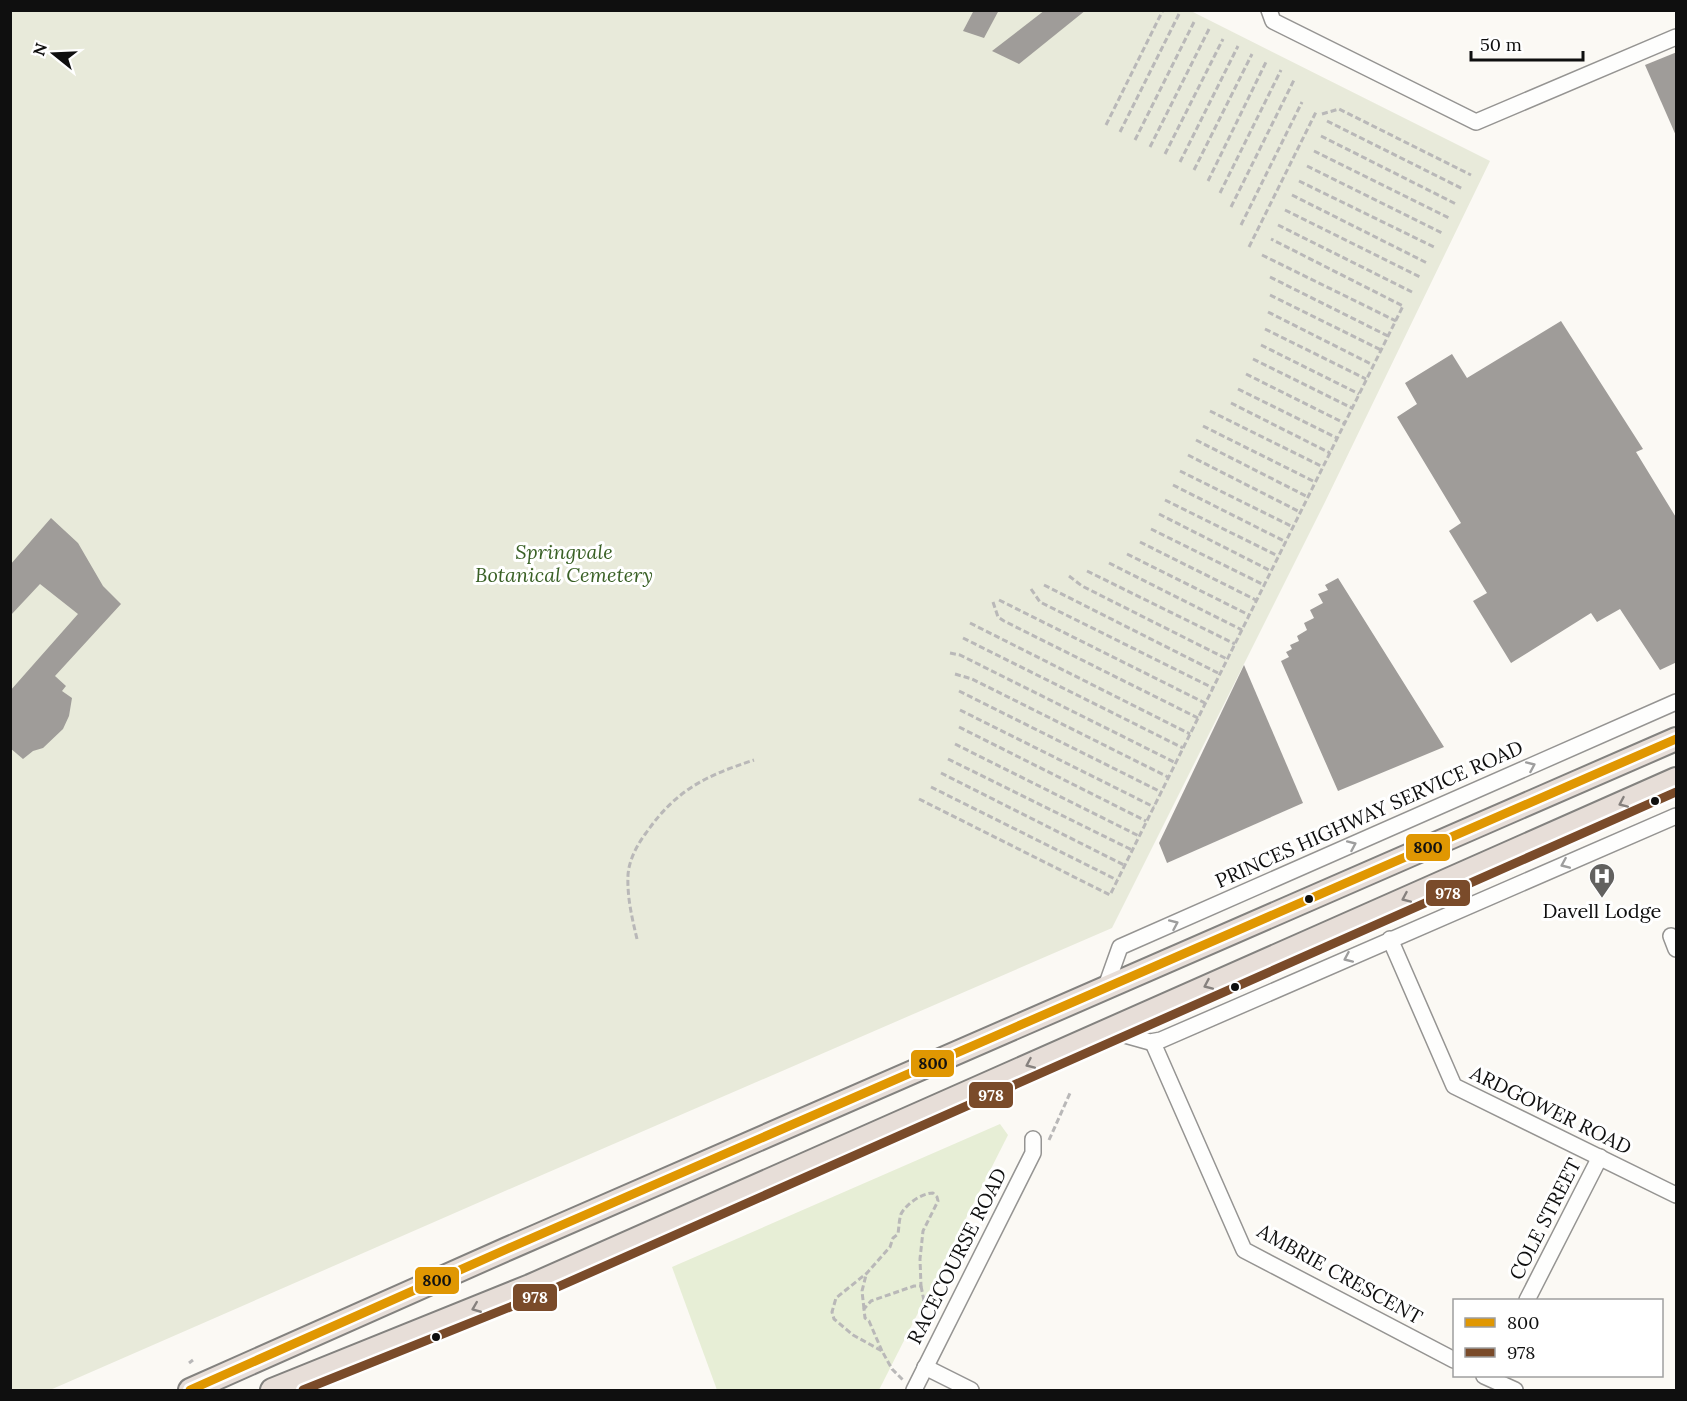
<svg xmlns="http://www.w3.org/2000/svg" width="1687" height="1401" font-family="Lora,serif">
  <rect width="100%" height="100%" fill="#fbf9f4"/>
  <!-- green -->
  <path fill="#e7eed6" d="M1000,1124L1008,1135L879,1390H717L672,1267Z"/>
  <!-- cemetery -->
  <path fill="#e8eada" d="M10,11H1191L1490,161L1325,502L1112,928L505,1191L50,1390H11Z"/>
  <!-- building -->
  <g fill="#9f9c99">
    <path d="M974,10H999L984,38L963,31Z"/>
    <path d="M1045,10H1086L1019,64L992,51Z"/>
    <path d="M1677,52V138L1645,65Z"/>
    <path d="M1561,321L1643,449L1636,452L1677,519V662L1660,670L1620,609L1597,622L1591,613L1511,663L1473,601L1487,593L1449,531L1461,523L1397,417L1417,404L1405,383L1452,354L1467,378Z"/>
    <path d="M51,518L78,543L103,586L121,604L55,676L66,686L62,691L72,698L69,716L63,729L43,748L33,751L23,759L10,748V691L78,614L40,584L10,616V565Z"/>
    <path d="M1338,578L1444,747L1338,791L1281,661L1289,657L1286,652L1292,649L1290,645L1299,641L1297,636L1307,630L1304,623L1314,618L1310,610L1323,603L1318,594L1328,590L1325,585Z"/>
    <path d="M1244,665L1303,803L1167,863L1159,843Z"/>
  </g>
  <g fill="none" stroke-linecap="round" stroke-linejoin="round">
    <!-- minor casing -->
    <g stroke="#959492" stroke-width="18">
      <g id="minor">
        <path d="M1269,10L1273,21L1476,122L1676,37"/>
        <path d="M1671,936L1676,949"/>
        <path d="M1390,939L1454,1086L1676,1195"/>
        <path d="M1105,989L1120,947L1676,702"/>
        <path d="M1107,1030L1150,1042L1161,1040L1676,816"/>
        <path d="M1153,1043L1244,1250L1454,1360"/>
        <path d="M1527,1300L1600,1157"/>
        <path d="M925,1367L971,1390"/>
        <path d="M1484,1376L1515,1390"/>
        <path d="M914,1390L1033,1153V1139"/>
      </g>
    </g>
    <!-- highway casing -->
    <g stroke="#83827f" stroke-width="26">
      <g id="highway">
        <path d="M190,1390L507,1249L1676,739"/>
        <path d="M272,1390L530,1286L1676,779"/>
      </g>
    </g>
    <!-- path -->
    <g stroke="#b9b8b8" stroke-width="3" stroke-dasharray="6 3" stroke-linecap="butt">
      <path d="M1322,114L1339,109L1471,175"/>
      <path d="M1327,121L1463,189"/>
      <path d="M1106,125L1163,10"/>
      <path d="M1120,132L1179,14"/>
      <path d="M1321,136L1456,204"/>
      <path d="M1135,140L1194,22"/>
      <path d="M1150,147L1209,29"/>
      <path d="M1314,151L1449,218"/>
      <path d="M1165,154L1223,39"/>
      <path d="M1180,162L1238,46"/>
      <path d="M1307,166L1442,233"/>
      <path d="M1194,170L1252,54"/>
      <path d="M1208,181L1266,62"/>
      <path d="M1299,181L1434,247"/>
      <path d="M1220,193L1281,70"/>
      <path d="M1292,195L1427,263"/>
      <path d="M1231,207L1295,78"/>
      <path d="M1285,210L1420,277"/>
      <path d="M1241,225L1302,102"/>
      <path d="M1278,225L1412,292"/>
      <path d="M1249,247L1317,110"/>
      <path d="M1262,255L1396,321"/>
      <path d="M1270,277L1388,336"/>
      <path d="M1270,295L1381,350"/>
      <path d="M1268,312L1373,365"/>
      <path d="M1265,329L1366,379"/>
      <path d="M1261,345L1359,394"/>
      <path d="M1253,359L1352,408"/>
      <path d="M1246,374L1344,423"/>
      <path d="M1238,389L1337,438"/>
      <path d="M1231,403L1330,453"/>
      <path d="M1210,411L1323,467"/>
      <path d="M1203,426L1315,482"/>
      <path d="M1196,440L1308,497"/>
      <path d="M1188,455L1300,512"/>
      <path d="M1180,471L1293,527"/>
      <path d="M1173,485L1286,542"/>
      <path d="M1165,500L1278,556"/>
      <path d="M1159,514L1271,571"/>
      <path d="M1151,529L1264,585"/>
      <path d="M1140,542L1256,600"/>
      <path d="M1127,554L1249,615"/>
      <path d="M1109,563L1242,630"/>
      <path d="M1087,571L1235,644"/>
      <path d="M1069,576L1082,586L1227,659"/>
      <path d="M1044,585L1220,674"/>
      <path d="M1031,589L1040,602L1213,688"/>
      <path d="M999,600L1205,703"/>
      <path d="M993,602L998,617L1004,621L1198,718"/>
      <path d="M970,623L1190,734"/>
      <path d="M963,638L1183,748"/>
      <path d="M950,653L960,655L1176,763"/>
      <path d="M955,674L972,679L1168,777"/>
      <path d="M959,691L1161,792"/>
      <path d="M960,710L1154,807"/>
      <path d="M959,727L1146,821"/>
      <path d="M955,744L1139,836"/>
      <path d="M948,759L1132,850"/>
      <path d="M941,773L1124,865"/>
      <path d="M931,787L1117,880"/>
      <path d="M919,799L1110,895L1403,306L1271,239"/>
      <path d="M637,939C632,918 627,897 628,875C629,860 637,845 646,833C676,790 705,776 754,760"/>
      <path d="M1049,1140L1071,1091"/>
      <path d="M921,1286L924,1301L938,1314"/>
      <path d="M864,1309L862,1291L866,1275"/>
      <path d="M882,1351L869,1321L865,1318L864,1309L871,1301L914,1286H921L920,1259L923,1231L938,1201L937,1197L933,1193C922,1193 906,1204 901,1214C899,1220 899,1227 898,1234L893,1238L890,1247L867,1273L836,1298L832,1312L834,1319L853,1335L882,1351L892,1369L903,1380"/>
      <path d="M189,1363L193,1360"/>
    </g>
    <!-- minor -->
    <use href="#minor" stroke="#fefefd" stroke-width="15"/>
    <!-- highway -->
    <use href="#highway" stroke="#e7ded8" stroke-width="22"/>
    <!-- bus-1 casing -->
    <g stroke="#fff" stroke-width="14">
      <path id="bus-1" d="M190,1390L507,1249L1676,739"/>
    </g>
    <!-- bus-2 casing -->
    <g stroke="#fff" stroke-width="14">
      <path id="bus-2" d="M303,1390L535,1297L1676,792"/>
    </g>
    <!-- bus-1 -->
    <use href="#bus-1" stroke="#e09702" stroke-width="9"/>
    <!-- bus-2 -->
    <use href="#bus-2" stroke="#7a4b2a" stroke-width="9"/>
  </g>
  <!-- one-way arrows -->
  <defs><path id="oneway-chevron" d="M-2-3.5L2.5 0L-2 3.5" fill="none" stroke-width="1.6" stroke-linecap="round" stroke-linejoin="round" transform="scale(1.5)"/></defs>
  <g stroke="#9e9e9e">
    <use href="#oneway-chevron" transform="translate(1531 766) rotate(-24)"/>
    <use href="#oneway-chevron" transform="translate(1352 845) rotate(-24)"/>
    <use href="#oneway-chevron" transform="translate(1565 864) rotate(157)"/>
    <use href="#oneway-chevron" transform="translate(1174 924) rotate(-24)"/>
    <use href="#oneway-chevron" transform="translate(1348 958) rotate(156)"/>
  </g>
  <g stroke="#86817e">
    <use href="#oneway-chevron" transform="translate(1623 803) rotate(156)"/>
    <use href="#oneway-chevron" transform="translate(1406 898) rotate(156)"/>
    <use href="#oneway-chevron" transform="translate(1208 985) rotate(156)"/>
    <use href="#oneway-chevron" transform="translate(1030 1064) rotate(156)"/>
    <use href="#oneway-chevron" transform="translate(476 1308) rotate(158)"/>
  </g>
  <!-- icons -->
  <defs>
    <g id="hospital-pin" transform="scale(1.35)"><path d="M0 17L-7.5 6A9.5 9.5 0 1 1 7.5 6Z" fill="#62615f" stroke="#fff"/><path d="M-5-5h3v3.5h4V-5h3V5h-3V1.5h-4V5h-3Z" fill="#fff"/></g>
  </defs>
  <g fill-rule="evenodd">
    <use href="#hospital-pin" x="1602" y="876"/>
  </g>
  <!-- markers -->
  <g fill="#0f0f0f" stroke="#fff" stroke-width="2">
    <circle cx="1655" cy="801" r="5"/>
    <circle cx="1309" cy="899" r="5"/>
    <circle cx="1235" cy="987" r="5"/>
    <circle cx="436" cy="1337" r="5"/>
  </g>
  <g text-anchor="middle" stroke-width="6" stroke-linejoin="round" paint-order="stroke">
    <!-- park labels -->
    <g font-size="20" font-style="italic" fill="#396025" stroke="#fff">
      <text x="564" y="559">Springvale<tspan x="564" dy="23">Botanical Cemetery</tspan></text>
    </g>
    <!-- street labels -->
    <g font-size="20" fill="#0f0f0f" stroke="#fff">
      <text transform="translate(1369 814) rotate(-24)" y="7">PRINCES HIGHWAY SERVICE ROAD</text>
      <text transform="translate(1551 1110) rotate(26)" y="7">ARDGOWER ROAD</text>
      <text transform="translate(1545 1219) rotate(-63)" y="7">COLE STREET</text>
      <text transform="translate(957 1256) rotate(-63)" y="7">RACECOURSE ROAD</text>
      <text transform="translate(1340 1274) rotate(29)" y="7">AMBRIE CRESCENT</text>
    </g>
    <!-- poi labels -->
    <g font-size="20" fill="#0f0f0f" stroke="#fff">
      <text x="1602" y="918">Davell Lodge</text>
    </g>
  </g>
  <g stroke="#fff" stroke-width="2">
    <rect x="1405" y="833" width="46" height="29" rx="6" fill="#e09702"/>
    <rect x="1425" y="879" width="46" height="28" rx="6" fill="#7a4b2a"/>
    <rect x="910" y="1049" width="45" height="29" rx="6" fill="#e09702"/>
    <rect x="968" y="1081" width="46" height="28" rx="6" fill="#7a4b2a"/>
    <rect x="414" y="1266" width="46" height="29" rx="6" fill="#e09702"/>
    <rect x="512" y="1283" width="46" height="29" rx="6" fill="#7a4b2a"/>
  </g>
  <g font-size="16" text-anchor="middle" font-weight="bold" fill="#fff">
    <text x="1448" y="899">978</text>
    <text x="991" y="1101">978</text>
    <text x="535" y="1303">978</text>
  </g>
  <g font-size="16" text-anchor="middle" font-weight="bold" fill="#111">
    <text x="1428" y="853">800</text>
    <text x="933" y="1069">800</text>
    <text x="437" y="1286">800</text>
  </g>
  <!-- border -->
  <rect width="1687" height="1401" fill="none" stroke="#0f0f0f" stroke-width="24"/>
  <!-- legend -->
  <rect x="1453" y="1299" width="210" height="78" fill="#ffffff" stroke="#9f9f9f" stroke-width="1.5"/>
  <rect x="1465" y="1318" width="30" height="9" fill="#e09702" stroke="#9f9f9f" stroke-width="1.5"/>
  <text x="1507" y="1329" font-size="18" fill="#0f0f0f">800</text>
  <rect x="1465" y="1348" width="30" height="9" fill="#7a4b2a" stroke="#9f9f9f" stroke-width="1.5"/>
  <text x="1507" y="1359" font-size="18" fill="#0f0f0f">978</text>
  <!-- north arrow -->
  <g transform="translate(54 54) rotate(288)" stroke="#ffffff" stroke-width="4.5" paint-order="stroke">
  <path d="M0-4.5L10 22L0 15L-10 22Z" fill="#0f0f0f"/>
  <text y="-9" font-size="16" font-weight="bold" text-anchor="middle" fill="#0f0f0f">N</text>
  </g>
  <!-- scale -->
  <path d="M1471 51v9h112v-9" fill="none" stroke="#0f0f0f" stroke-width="3"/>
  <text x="1480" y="51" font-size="18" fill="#0f0f0f" stroke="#ffffff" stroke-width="4.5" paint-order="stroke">50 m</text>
</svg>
